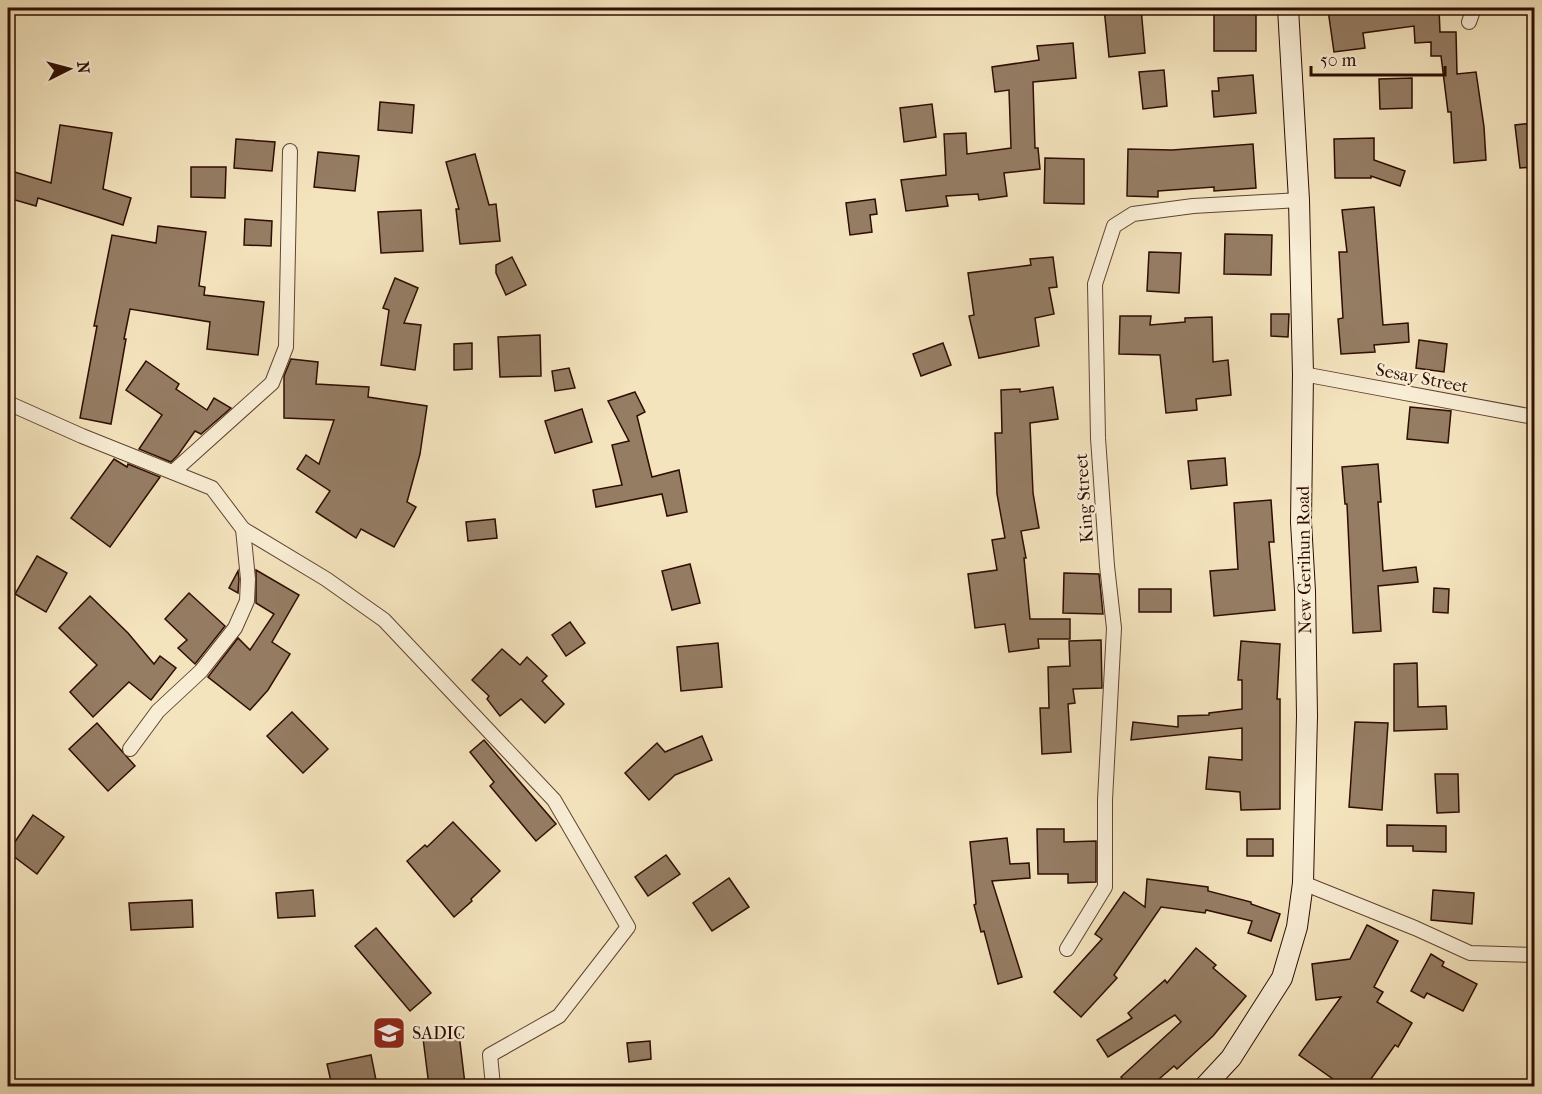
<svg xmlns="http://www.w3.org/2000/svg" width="1542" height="1094" font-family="'IM FELL French Canon',serif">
  <rect width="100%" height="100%" fill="#f4e4be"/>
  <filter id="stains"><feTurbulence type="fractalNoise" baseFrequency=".00333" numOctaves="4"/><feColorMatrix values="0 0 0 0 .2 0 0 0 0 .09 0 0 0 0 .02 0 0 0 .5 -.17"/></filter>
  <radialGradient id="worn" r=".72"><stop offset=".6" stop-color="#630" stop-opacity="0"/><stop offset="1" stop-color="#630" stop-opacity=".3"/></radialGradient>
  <!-- building -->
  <g fill="#957d64" stroke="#2f0d02" stroke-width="1.5">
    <path d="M1104,8H1141L1145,53L1109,57Z"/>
    <path d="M1348,8H1439L1440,32H1456L1457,74L1476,72L1484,127L1486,160L1454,163L1451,112H1448L1441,56H1431V42L1415,43L1414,26L1363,33L1365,48L1334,52L1328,10Z"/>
    <rect x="1214" y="12" width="42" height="39"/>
    <path d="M1073,43L1076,78L1033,82L1035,148H1038L1040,169L1004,173L1007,196L979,200L978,194L946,196L948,206L906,211L901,180L946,175L944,134L966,133L967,154L1011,148L1009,90L995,92L992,67L1039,60L1037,46Z"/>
    <path d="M1164,70L1167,106L1143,109L1139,72Z"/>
    <path d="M1253,75L1256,113L1214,117L1212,91H1219L1218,78Z"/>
    <path d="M1412,78V108L1380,109L1379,79Z"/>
    <path d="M380,102L414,105L412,133L378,130Z"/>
    <path d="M932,104L936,137L904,142L900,108Z"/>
    <path d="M1534,123V167L1520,168L1515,125Z"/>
    <path d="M60,125L112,133L103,189L131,198L123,225L38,198L36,206L8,198V170L51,183Z"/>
    <path d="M1374,138V160L1405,171L1400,186L1371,176V178H1335L1334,139Z"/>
    <path d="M236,139L275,142L272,171L234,168Z"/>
    <path d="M1253,144L1256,188L1214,191V187L1158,191V197L1127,196L1128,149L1172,150Z"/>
    <path d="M318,152L359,156L355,191L314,187Z"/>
    <path d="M475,154L489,205L496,204L500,241L460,244L456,209H459L446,162Z"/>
    <path d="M1045,158L1084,159V204L1044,203Z"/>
    <path d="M191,167H226L225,198L191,197Z"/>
    <path d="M875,199L877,214L870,215L872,232L850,235L846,203Z"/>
    <path d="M1374,207L1383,325L1408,323L1409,342L1374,345L1375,352L1341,354L1338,319L1343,318L1339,252H1347L1342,210Z"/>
    <path d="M421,210L423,251L381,253L378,212Z"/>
    <path d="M245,219L272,221L271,246L244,245Z"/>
    <path d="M158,226L206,232L199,286L205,287L204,295L264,302L258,355L207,349L210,322L130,309L124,339H126L111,424L80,418L97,326H94L112,235L156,243Z"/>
    <path d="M1225,234L1272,235L1271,275L1224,274Z"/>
    <path d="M1149,252L1181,253L1179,293L1147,291Z"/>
    <path d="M512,257L526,285L506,295L496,273V265Z"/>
    <path d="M1053,257L1057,287L1049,288L1054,314L1035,318L1039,346L979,358L969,316L974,315L968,273L1031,265L1030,259Z"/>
    <path d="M395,278L418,288L404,323L421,325L415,370L381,365L389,310L383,308Z"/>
    <path d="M1271,314H1289L1288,337L1271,336Z"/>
    <path d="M1120,316H1151L1150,325L1185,322V318L1212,317L1213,362L1228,360L1231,395L1196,399L1197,410L1166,413L1160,355L1119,354Z"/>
    <path d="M540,335L541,376L500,377L498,337Z"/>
    <path d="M1419,340L1447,344L1444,372L1416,368Z"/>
    <path d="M472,343V369L454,370V344Z"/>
    <path d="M943,343L951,365L921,376L913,354Z"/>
    <path d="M291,359L318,362L316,384L369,387L368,397L427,406L420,454L407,502L416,507L394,547L361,529L356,538L316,512L330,491L297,469L306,455L319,464L334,420L284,418V376Z"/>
    <path d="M146,361L179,384L176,389L207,410L214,398L231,408L201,434L195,431L178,455L171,462L139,449L162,415L126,390Z"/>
    <path d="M569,368L575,388L555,391L552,371Z"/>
    <path d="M1053,387L1058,419L1030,423L1033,493L1039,528L1021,531L1026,558H1024L1030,619H1070V639H1038L1039,648L1009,652L1005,624L975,628L968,574L997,570L992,540L1005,538L997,494L995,433H1002L1001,390L1020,389V392Z"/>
    <path d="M635,392L645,412L637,416L652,477L679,470L687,512L667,516L662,494L596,507L593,490L622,485L612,445L629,441L608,401Z"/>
    <path d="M1410,407L1451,411L1448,443L1407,439Z"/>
    <path d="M582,409L592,442L555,453L545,421Z"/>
    <path d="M1225,458L1227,485L1191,489L1188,461Z"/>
    <path d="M114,459L127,467L128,464L160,477L110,547L71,518Z"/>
    <path d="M1378,464L1381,502H1378L1383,571L1416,567L1418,582L1378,586L1381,631L1353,633L1347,504H1345L1342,467Z"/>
    <path d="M1271,500L1274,542H1269L1275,610L1214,616L1210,571L1238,569L1234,503Z"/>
    <path d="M495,519L497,538L468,541L466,522Z"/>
    <path d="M37,556L67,573L46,612L15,594Z"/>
    <path d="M690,564L700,603L672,610L662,571Z"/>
    <path d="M256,570L299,595L272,642L290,654L268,690L250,710L208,677L238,638L250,650L274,614L256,603Z"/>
    <path d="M238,571L239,579L238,593L229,588Z"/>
    <path d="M1064,573L1099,574L1103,614L1063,613Z"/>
    <path d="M1434,588L1449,589L1448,613L1433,612Z"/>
    <rect x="1139" y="589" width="32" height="23"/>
    <path d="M189,593L225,626L195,664L178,648L187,640L165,619Z"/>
    <path d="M90,596L128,633L154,664L160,656L176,668L151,700L129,682L93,717L70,692L97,665L59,628Z"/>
    <path d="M570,622L585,643L566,656L552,635Z"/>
    <path d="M1101,640L1102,688L1073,689L1075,703L1068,704L1071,752L1042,754L1040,708H1049L1048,667L1070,666L1069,641Z"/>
    <path d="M1241,641L1280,644L1277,699H1280V809L1241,810L1240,792L1206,789L1209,757L1242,760V728L1131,740L1133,722L1178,727V716L1209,715V713L1242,709V680H1238Z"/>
    <path d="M718,643L722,687L681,691L677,647Z"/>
    <path d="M502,649L520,665L527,657L547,676L542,681L564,704L545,723L521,699L500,716L487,699L489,696L472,680Z"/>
    <path d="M1417,663L1418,707L1446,706L1447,729L1394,731V664Z"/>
    <path d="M292,712L328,749L303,773L267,736Z"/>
    <path d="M1355,722L1388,723L1382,810L1349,807Z"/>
    <path d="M97,723L135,766L108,791L69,749Z"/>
    <path d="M702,736L712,760L675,775L649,800L625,773L657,743L665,752Z"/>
    <path d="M484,740L556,824L536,841L490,786L494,782L470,752Z"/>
    <path d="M1435,774H1458L1459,812L1437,813Z"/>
    <path d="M33,815L64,837L37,874L8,852Z"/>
    <path d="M453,822L500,871L471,899L472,901L454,917L407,861L425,845L427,847Z"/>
    <path d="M1387,825L1446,826V852L1413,851V846H1387Z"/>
    <path d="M1037,829H1064V842L1096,841V882L1068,883V874H1038Z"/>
    <path d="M1007,838L1010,864L1029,863L1030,878L992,881L1022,977L998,984L984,931L981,932L974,905L976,904L970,842Z"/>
    <rect x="1247" y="839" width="26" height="17"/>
    <path d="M666,855L680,874L648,896L635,877Z"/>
    <path d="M729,878L749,907L712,931L693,903Z"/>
    <path d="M1147,879L1208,887V891L1251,902V904L1280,914L1271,941L1248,933L1252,921L1206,910L1205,913L1161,907L1114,975L1117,978L1081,1017L1054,992L1102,939L1095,934L1124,892L1145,907Z"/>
    <path d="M313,890L315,916L278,918L276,893Z"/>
    <path d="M1433,890L1474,893L1472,924L1431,920Z"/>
    <path d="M192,900L193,927L131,930L129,903Z"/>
    <path d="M1367,925L1398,941L1374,987L1383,992L1377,1002L1412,1023L1398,1047L1395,1045L1366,1086H1343L1299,1055L1341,997L1316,1000L1312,964L1350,959Z"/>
    <path d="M376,928L431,993L410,1011L355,946Z"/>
    <path d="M1196,948L1216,965L1213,968L1246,996L1213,1036L1177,1069L1174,1066L1151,1086H1129L1121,1077L1181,1022L1175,1015L1108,1057L1097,1040L1132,1018L1128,1013L1165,980L1167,983Z"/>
    <path d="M1431,954L1444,962L1442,966L1477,984L1463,1011L1427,993L1424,998L1411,991Z"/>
    <path d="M459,1034L465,1084L429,1086L423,1038Z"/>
    <path d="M650,1041L651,1059L629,1062L627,1043Z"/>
    <path d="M371,1055L377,1085L332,1086L327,1064Z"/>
  </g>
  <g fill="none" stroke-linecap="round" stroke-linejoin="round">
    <!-- street casing -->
    <g stroke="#604331" stroke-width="16">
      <g id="street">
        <path d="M1469,22L1474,8"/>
        <path d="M1303,374L1534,417"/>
        <path d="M8,403L82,436L212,488L243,529L326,579L384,620L554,800L628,927L559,1016L490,1055L493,1086"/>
        <path d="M173,472L272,383L286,347L290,151"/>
        <path d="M130,749L158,711L201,671L235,628L247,601L248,579L243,529"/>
        <path d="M1303,883L1415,928L1470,953L1534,955"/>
        <path d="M1067,949L1105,887V800L1114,628L1107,566L1098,438L1095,284L1114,226L1133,214L1193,206L1299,200"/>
      </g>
    </g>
    <!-- secondary casing -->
    <g stroke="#2f0d02" stroke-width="22">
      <path id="secondary" d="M1205,1086L1231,1058L1282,978L1297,927L1303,883L1307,716L1305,591L1301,522L1303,374L1299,200L1288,8"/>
    </g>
    <!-- street -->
    <use href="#street" stroke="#f8edd5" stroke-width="14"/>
    <!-- secondary -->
    <use href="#secondary" stroke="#f8edd5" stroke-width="20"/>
  </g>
  <!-- icons -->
  <defs>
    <g id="university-square" transform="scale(1.725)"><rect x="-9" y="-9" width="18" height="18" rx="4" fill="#8f2418" stroke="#f8edd5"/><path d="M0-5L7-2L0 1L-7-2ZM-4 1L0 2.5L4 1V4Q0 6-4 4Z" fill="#fff"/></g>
  </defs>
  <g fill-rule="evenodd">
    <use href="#university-square" x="389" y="1033"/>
  </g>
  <g text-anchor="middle" stroke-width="4.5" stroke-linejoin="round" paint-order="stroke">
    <!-- street labels -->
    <g font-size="18" fill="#2f0d02" stroke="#f8edd5">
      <text transform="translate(1422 378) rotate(11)" y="6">Sesay Street</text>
      <text transform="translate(1084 498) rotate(-94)" y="6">King Street</text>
      <text transform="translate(1304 560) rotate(-91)" y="6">New Gerihun Road</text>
    </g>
    <!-- poi labels -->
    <g font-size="18" fill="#2f0d02" stroke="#f8edd5" text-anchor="start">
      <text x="412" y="1039">SADIC</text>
    </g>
  </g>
  <!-- margin -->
  <rect width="1542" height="1094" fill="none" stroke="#f4e4be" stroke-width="30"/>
  <rect x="9" y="9" width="1524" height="1076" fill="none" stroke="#2f0d02" stroke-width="3"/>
  <rect x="15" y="15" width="1512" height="1064" fill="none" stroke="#2f0d02" stroke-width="1.5"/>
  <!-- north arrow -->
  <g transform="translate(69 69) rotate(84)" stroke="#f8edd5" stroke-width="4.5" paint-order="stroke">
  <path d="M0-4.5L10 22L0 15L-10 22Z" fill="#2f0d02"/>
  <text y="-9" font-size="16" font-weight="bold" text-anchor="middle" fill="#2f0d02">N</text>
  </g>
  <!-- scale -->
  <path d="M1311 66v9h134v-9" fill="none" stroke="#2f0d02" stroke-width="3"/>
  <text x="1320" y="66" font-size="18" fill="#2f0d02" stroke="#f8edd5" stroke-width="4.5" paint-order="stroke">50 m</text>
  <rect width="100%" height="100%" filter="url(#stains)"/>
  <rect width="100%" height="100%" fill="url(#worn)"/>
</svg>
